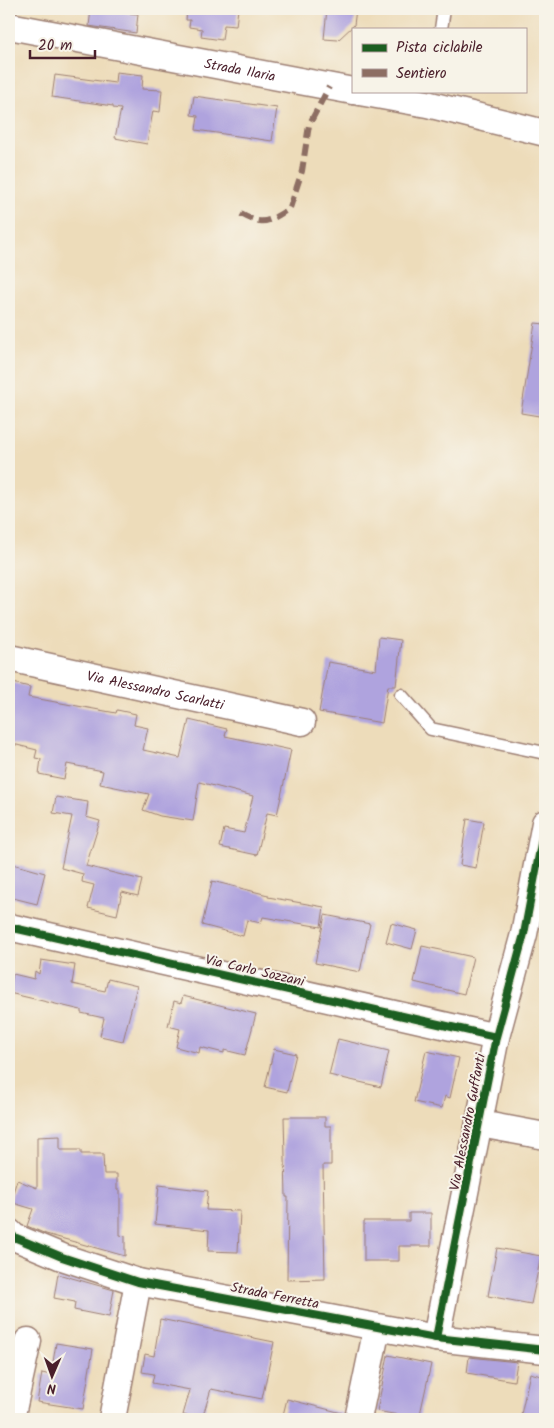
<svg xmlns="http://www.w3.org/2000/svg" width="554" height="1428" font-family="Kalam,sans-serif">
  <rect width="100%" height="100%" fill="#f7f3e8"/>
  <filter id="ink" filterUnits="userSpaceOnUse"><feTurbulence type="fractalNoise" baseFrequency=".02" numOctaves="2"/><feDisplacementMap in="SourceGraphic" scale="10" xChannelSelector="R" yChannelSelector="G"/><feConvolveMatrix kernelMatrix="1 2 1 2 8 2 1 2 1" color-interpolation-filters="sRGB"/></filter>
  <filter id="wash" filterUnits="userSpaceOnUse"><feTurbulence type="fractalNoise" baseFrequency=".0096" numOctaves="4" result="noise"/><feDisplacementMap in="SourceGraphic" scale="20" xChannelSelector="R" yChannelSelector="G"/><feGaussianBlur stdDeviation="1.12" result="paint"/><feColorMatrix in="noise" values="0 0 0 0 0 0 0 0 0 0 0 0 0 0 0 0 0 1.4 0 .05"/><feComposite in="paint" operator="in"/></filter>
  <g filter="url(#wash)">
    <rect width="100%" height="100%" fill="#eddcba"/>
    <g id="blocks">
      <!-- building -->
      <g fill="#afa3de">
        <path d="M91,9H127L126,13L138,14L136,33L89,26Z"/>
        <path d="M187,9H238L236,26L224,25L222,40L201,37L202,29L189,27L190,20H186Z"/>
        <path d="M327,9H356L354,25L338,40L324,39Z"/>
        <path d="M116,72L143,75L142,89L162,90L160,112L153,111L147,144L115,138L121,109L113,108V106L52,97L55,75L115,83Z"/>
        <path d="M194,96L277,108L272,141L196,130L198,116L191,115Z"/>
        <path d="M535,323L545,324V417L521,413Z"/>
        <path d="M379,637L401,640L396,686H388L382,723L319,712L328,662L376,670Z"/>
        <path d="M9,682L30,687L28,697L116,713L117,710L136,714L134,725L148,728L143,750L180,758L189,720L227,729L225,736L291,750L277,815L267,813L257,855L220,847L224,829L244,833L253,796L199,782L193,821L160,816L143,810L149,794L100,784L103,771L67,764L64,779L39,774L41,759L35,758L37,750L9,743Z"/>
        <path d="M56,797L88,802L86,817L100,821L86,866L142,880L138,896L122,892L117,915L88,908L94,885L82,882L83,874L61,868L72,816L53,813Z"/>
        <path d="M467,819L484,822L476,868L460,865Z"/>
        <path d="M9,863L45,873L37,904L9,897Z"/>
        <path d="M212,881L268,895V897L324,907L321,927L263,917L261,923L247,920L243,936L202,925Z"/>
        <path d="M325,915L370,924L360,972L315,963Z"/>
        <path d="M391,923L417,930L412,949L386,942Z"/>
        <path d="M422,946L473,957L464,994L414,982Z"/>
        <path d="M41,960L75,965L72,984L105,991L108,979L137,986L123,1041L100,1036L104,1018L81,1013V1010L9,993L13,974L34,979L35,971L39,974Z"/>
        <path d="M183,996L256,1014L245,1055L224,1050V1053L200,1047L199,1053L176,1047L180,1029L168,1026L174,1001L181,1003Z"/>
        <path d="M338,1039L389,1051L381,1087L329,1075Z"/>
        <path d="M274,1049L296,1054L287,1092L265,1087Z"/>
        <path d="M426,1051L459,1058L450,1098L445,1096L442,1108L414,1102Z"/>
        <path d="M284,1117H325V1126H331V1165H323L325,1279L287,1280L288,1197H286Z"/>
        <path d="M60,1136V1150H81V1154H103L104,1174H117V1190H120V1235L125,1236V1256L46,1234L27,1226L33,1209L10,1202L17,1180L37,1188V1137Z"/>
        <path d="M159,1185L208,1191L206,1210L240,1211L238,1252L208,1251L209,1230L155,1224Z"/>
        <path d="M409,1213H431V1246H399V1261H364V1221H409Z"/>
        <path d="M497,1248L541,1256L531,1304L488,1296Z"/>
        <path d="M58,1274L114,1290L109,1317L74,1310L75,1302L54,1298Z"/>
        <path d="M160,1319L274,1342L262,1399L211,1389L202,1419L183,1415L190,1390L152,1383L154,1374L142,1372L145,1354L154,1356Z"/>
        <path d="M56,1343L93,1349L83,1409L37,1402L42,1373L51,1375Z"/>
        <path d="M388,1355L431,1364L419,1419L377,1411Z"/>
        <path d="M469,1357L517,1362L514,1381L467,1373Z"/>
        <path d="M530,1373L545,1377V1419H520Z"/>
        <path d="M287,1399L342,1413L341,1419H282Z"/>
      </g>
    </g>
  </g>
  <g filter="url(#ink)">
    <use href="#blocks" fill-opacity="0" stroke="#9c7e72" stroke-width="1"/>
    <g fill="none" stroke-linecap="round" stroke-linejoin="round">
      <!-- service casing -->
      <g stroke="#9c7e72" stroke-width="15">
        <g id="service">
          <path d="M441,29L444,9"/>
          <path d="M401,695L431,729L545,753"/>
        </g>
      </g>
      <!-- minor casing -->
      <g stroke="#9c7e72" stroke-width="29">
        <g id="minor">
          <path id="s1" d="M9,26L353,91"/>
          <path d="M354,91L427,104L545,133"/>
          <path id="s2" d="M9,658L302,722"/>
          <path d="M9,927L496,1037"/>
          <path d="M480,1124L545,1136"/>
          <path d="M9,1232L14,1237L62,1257L138,1282L436,1338L545,1350"/>
          <path d="M436,1338L496,1037L524,934L545,823"/>
          <path d="M11,1419L28,1341"/>
          <path d="M112,1419L138,1282"/>
          <path d="M358,1419L377,1328"/>
        </g>
      </g>
      <!-- service -->
      <use href="#service" stroke="#fff" stroke-width="12"/>
      <!-- minor -->
      <use href="#minor" stroke="#fff" stroke-width="26"/>
      <!-- quiet -->
      <path stroke="#8d6e63" stroke-width="6" stroke-dasharray="12 6" stroke-linecap="butt" d="M241,214C264,227 269,221 290,208L302,171L309,125L329,87"/>
      <!-- cycleway casing -->
      <g stroke="#f7f3e8" stroke-width="11">
        <g id="cycleway">
          <path d="M9,927L496,1037"/>
          <path d="M9,1232L14,1237L62,1257L138,1282L436,1338L545,1350"/>
          <path d="M436,1338L496,1037L524,934L545,823"/>
        </g>
      </g>
      <!-- cycleway -->
      <use href="#cycleway" stroke="#1b5e20" stroke-width="8"/>
    </g>
  </g>
  <g text-anchor="middle" stroke-width="4" stroke-linejoin="round" paint-order="stroke">
    <!-- street labels -->
    <g font-size="14" fill="#4a1f2b" stroke="#f7f3e8">
      <text dy="5" stroke="none"><textPath href="#s1" startOffset="235">Strada Ilaria</textPath></text>
      <text dy="5" stroke="none"><textPath href="#s2" startOffset="150">Via Alessandro Scarlatti</textPath></text>
      <text transform="translate(255 970) rotate(13)" y="5">Via Carlo Sozzani</text>
      <text transform="translate(467 1122) rotate(-79)" y="5">Via Alessandro Guffanti</text>
      <text transform="translate(275 1295) rotate(11)" y="5">Strada Ferretta</text>
    </g>
  </g>
  <!-- margin -->
  <rect width="554" height="1428" fill="none" stroke="#f7f3e8" stroke-width="30"/>
  <!-- legend -->
  <rect x="352" y="28" width="175" height="65" fill="#f7f3e8" stroke="#b29e9c"/>
  <rect x="362" y="44" width="25" height="8" fill="#1b5e20" stroke="#b29e9c"/>
  <text x="396" y="52" font-size="15" fill="#4a1f2b">Pista ciclabile</text>
  <rect x="362" y="69" width="25" height="8" fill="#8d6e63" stroke="#b29e9c"/>
  <text x="396" y="78" font-size="15" fill="#4a1f2b">Sentiero</text>
  <!-- north arrow -->
  <g transform="translate(52 1376) rotate(182)" stroke="#f7f3e8" stroke-width="4" paint-order="stroke">
  <path d="M0-4L9 19L0 12L-9 19Z" fill="#4a1f2b"/>
  <text y="-8" font-size="14" font-weight="bold" text-anchor="middle" fill="#4a1f2b">N</text>
  </g>
  <!-- scale -->
  <path d="M30 50v8h65v-8" fill="none" stroke="#4a1f2b" stroke-width="2.5"/>
  <text x="38" y="50" font-size="15" fill="#4a1f2b" stroke="#f7f3e8" stroke-width="4" paint-order="stroke">20 m</text>
</svg>
